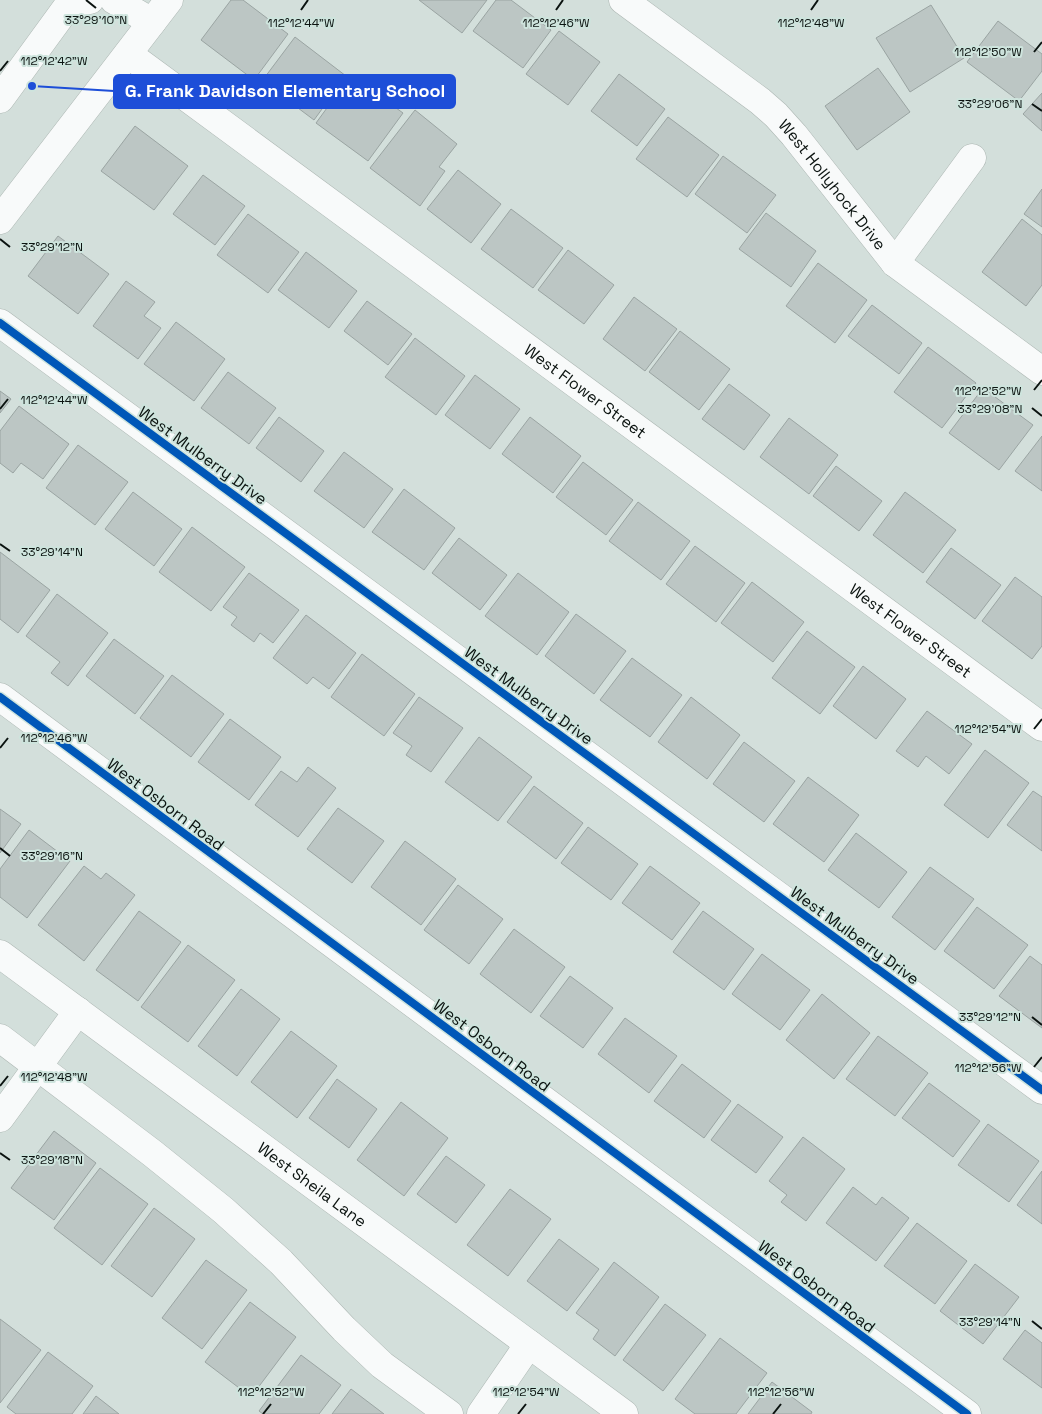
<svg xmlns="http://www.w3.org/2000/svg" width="1042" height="1414" font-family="'Space Grotesk',sans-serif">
  <rect width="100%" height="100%" fill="#d3dfdb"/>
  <!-- building -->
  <g fill="#bcc6c4" stroke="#9aa4a2">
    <path d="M231,0H243L288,34L254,80L201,40Z"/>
    <path d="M419,0H487L462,33Z"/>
    <path d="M496,0H511L551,30L523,68L473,31Z"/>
    <path d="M931,5L964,58L910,92L876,38Z"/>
    <path d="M998,21L1042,54V71L1019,101L967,62Z"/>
    <path d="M559,31L600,62L568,105L526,74Z"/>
    <path d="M295,37L346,76L314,120L262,81Z"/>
    <path d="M878,68L910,112L857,150L825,106Z"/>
    <path d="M619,74L665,109L637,146L591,111Z"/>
    <path d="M351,75L403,113L368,161L316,123Z"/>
    <path d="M1042,93V131L1023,114Z"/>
    <path d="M415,110L457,144L439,167L445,171L420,206L370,168Z"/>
    <path d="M668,117L719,155L687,197L636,159Z"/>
    <path d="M135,126L188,166L154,210L101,171Z"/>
    <path d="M723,156L776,195L747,233L695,194Z"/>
    <path d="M458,170L501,204L471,243L427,209Z"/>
    <path d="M203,175L245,206L215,245L173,214Z"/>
    <path d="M1042,189V227L1024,214Z"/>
    <path d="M511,209L563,248L533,288L481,249Z"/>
    <path d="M766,213L816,251L791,287L739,249Z"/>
    <path d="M248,214L299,252L268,293L217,255Z"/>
    <path d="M1022,219L1042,235V285L1026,306L982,272Z"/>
    <path d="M58,236L109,274L78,314L28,276Z"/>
    <path d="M568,250L614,285L584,324L538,290Z"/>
    <path d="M306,252L357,291L329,328L278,290Z"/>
    <path d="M818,263L867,300L835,343L786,306Z"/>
    <path d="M126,281L155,302L144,316L161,328L138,359L93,326Z"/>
    <path d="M634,297L677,329L645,371L603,339Z"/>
    <path d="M367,301L412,334L388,365L344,331Z"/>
    <path d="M872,305L922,343L899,374L848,336Z"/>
    <path d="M176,322L225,359L194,401L144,364Z"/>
    <path d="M680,331L730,369L699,410L649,372Z"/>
    <path d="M415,338L465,376L436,415L385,377Z"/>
    <path d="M928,347L976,383L942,428L894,392Z"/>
    <path d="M228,372L276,408L249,444L201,408Z"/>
    <path d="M475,375L520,409L490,449L445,415Z"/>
    <path d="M729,384L770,415L744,450L702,419Z"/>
    <path d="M983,388L1033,425L999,470L949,433Z"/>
    <path d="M0,391L11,399L0,413Z"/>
    <path d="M19,406L69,444L43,479L21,463L13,473L0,463V431Z"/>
    <path d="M279,417L324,451L301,482L256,448Z"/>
    <path d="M530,417L581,456L553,493L502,454Z"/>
    <path d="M789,418L838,455L809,494L760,457Z"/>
    <path d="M1042,436V491L1015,471Z"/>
    <path d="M78,445L128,482L95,525L46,488Z"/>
    <path d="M344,452L393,489L364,528L314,491Z"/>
    <path d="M583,462L633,500L606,535L556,497Z"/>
    <path d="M836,466L882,501L859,531L813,496Z"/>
    <path d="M404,489L455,528L424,570L372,532Z"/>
    <path d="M133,492L182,529L154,566L105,529Z"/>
    <path d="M905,492L956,530L923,573L873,535Z"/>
    <path d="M638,502L690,541L661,580L609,541Z"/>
    <path d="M192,527L245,567L211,611L159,572Z"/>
    <path d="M459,538L507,575L480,610L432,573Z"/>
    <path d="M695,546L745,583L716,622L666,584Z"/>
    <path d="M951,548L1001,585L975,619L926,582Z"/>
    <path d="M0,552L50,590L18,633L0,619Z"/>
    <path d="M249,573L299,610L273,643L260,633L254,642L231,625L237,617L223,607Z"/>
    <path d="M518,573L569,612L537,655L485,616Z"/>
    <path d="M1015,577L1042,597V646L1032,659L982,621Z"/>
    <path d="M752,582L804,622L773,662L721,623Z"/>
    <path d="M57,594L108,633L68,686L51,673L60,662L26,636Z"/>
    <path d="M576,614L626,651L594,694L545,656Z"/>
    <path d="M306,615L356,653L329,689L313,677L307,684L273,658Z"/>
    <path d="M807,631L855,667L820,714L772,678Z"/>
    <path d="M114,639L164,676L135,714L86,676Z"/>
    <path d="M362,654L415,694L384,736L331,697Z"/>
    <path d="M632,658L682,695L650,737L600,700Z"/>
    <path d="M863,666L906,699L876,739L833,706Z"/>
    <path d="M172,675L224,714L191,757L140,718Z"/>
    <path d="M419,697L463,728L431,772L406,755L412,746L393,733Z"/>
    <path d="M691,697L740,735L707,779L658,742Z"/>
    <path d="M927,711L972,744L949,774L926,756L918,767L896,751Z"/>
    <path d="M230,719L281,757L249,800L198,762Z"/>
    <path d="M479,737L532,777L498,821L445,782Z"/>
    <path d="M744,742L795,781L764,822L713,784Z"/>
    <path d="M985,750L1029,783L988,838L944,805Z"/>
    <path d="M308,767L336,788L298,837L255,805L281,771L297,782Z"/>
    <path d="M808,777L859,815L824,862L773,824Z"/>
    <path d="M534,786L583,823L556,859L507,822Z"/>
    <path d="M1033,791L1042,797V851L1007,825Z"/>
    <path d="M338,808L384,841L352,883L307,849Z"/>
    <path d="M0,809L21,824L0,853Z"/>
    <path d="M588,827L638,864L611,900L561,863Z"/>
    <path d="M29,830L70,861L27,918L0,897V869Z"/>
    <path d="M856,833L907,872L879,908L828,870Z"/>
    <path d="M405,841L456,879L421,925L371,887Z"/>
    <path d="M84,866L101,879L106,873L135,895L84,961L38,925Z"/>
    <path d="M650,866L700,903L672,940L622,903Z"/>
    <path d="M930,867L974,899L935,950L892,917Z"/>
    <path d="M458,885L503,919L469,964L424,930Z"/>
    <path d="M977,907L1028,945L994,989L944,951Z"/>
    <path d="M139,911L181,942L138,1001L96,970Z"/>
    <path d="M703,911L754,949L724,990L673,952Z"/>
    <path d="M514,929L565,967L531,1013L480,974Z"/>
    <path d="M188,945L235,980L188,1042L141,1007Z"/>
    <path d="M762,954L810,990L780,1030L732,994Z"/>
    <path d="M1030,956L1042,965V1028L999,996Z"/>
    <path d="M570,976L613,1008L583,1048L540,1016Z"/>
    <path d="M241,989L280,1019L237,1076L198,1046Z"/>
    <path d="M822,994L870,1033L834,1079L786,1040Z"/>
    <path d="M625,1018L677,1056L649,1093L598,1054Z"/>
    <path d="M291,1031L337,1066L297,1118L251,1082Z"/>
    <path d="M878,1036L928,1073L895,1116L846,1079Z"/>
    <path d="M682,1064L731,1101L704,1138L654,1101Z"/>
    <path d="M337,1079L377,1109L349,1148L309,1118Z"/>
    <path d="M929,1083L980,1121L953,1157L902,1118Z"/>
    <path d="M401,1102L448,1138L404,1196L357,1160Z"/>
    <path d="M738,1104L783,1137L756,1173L711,1140Z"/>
    <path d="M988,1124L1039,1161L1009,1202L958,1165Z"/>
    <path d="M54,1131L96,1163L54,1220L11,1188Z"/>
    <path d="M803,1137L845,1169L806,1221L781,1202L787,1195L769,1181Z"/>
    <path d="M446,1156L485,1185L456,1223L417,1194Z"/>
    <path d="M100,1168L148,1204L102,1265L54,1228Z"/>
    <path d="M1042,1171V1224L1017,1205Z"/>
    <path d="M853,1187L876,1205L882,1197L909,1218L876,1261L826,1223Z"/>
    <path d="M510,1189L551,1219L508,1276L467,1245Z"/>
    <path d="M154,1208L195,1239L152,1297L111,1266Z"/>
    <path d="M917,1223L967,1261L935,1304L884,1266Z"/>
    <path d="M559,1239L599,1269L567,1311L527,1281Z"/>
    <path d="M206,1260L247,1290L202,1349L162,1318Z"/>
    <path d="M614,1262L659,1297L615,1356L593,1339L599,1330L576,1313Z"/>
    <path d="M975,1264L1019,1297L983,1344L940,1311Z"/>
    <path d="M250,1302L296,1337L251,1397L205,1362Z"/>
    <path d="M665,1304L706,1335L663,1391L623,1360Z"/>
    <path d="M0,1319L41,1350L0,1403Z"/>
    <path d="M1025,1330L1042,1343V1388L1003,1359Z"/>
    <path d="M720,1338L767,1373L736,1414H695L675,1399Z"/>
    <path d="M48,1352L93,1386L72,1414H16L7,1407Z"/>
    <path d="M301,1355L341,1385L319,1414H263L259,1411Z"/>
    <path d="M772,1382L812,1412L811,1414H748Z"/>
    <path d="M351,1389L384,1414H332Z"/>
    <path d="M96,1396L119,1414H83Z"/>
  </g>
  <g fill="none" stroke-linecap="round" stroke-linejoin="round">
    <!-- minor casing -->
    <g stroke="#adb7b3" stroke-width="29">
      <g id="minor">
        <path d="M114,0L152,22"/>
        <path id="s1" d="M623,0L760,101L776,115L794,135L895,263L1042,371"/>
        <path id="s2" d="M128,54L1042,727"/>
        <path d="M0,99L70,3L90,0"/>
        <path d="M0,220L169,0"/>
        <path d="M895,263L972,158"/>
        <path d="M0,323L1042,1090"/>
        <path d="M0,697L967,1414"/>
        <path id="s3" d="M0,954L624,1414"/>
        <path d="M0,1038L152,1153L223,1210L281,1262L344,1329L382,1365L449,1414"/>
        <path d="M0,1118L78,1011"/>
        <path d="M481,1414L529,1344"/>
      </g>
    </g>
    <!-- minor -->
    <use href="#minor" stroke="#f8fafa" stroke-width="28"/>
    <!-- cycleway casing -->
    <g stroke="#cee4dd" stroke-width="11">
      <g id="cycleway">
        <path d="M0,323L1042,1090"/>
        <path d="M0,697L967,1414"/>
      </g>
    </g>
    <!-- cycleway -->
    <use href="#cycleway" stroke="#0057b8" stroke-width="8"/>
  </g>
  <!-- ticks -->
  <path fill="none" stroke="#0b1310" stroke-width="2" d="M86,0L96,8M301,10L308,0M556,10L563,0M811,10L818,0M1034,52L1042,42M0,71L8,61M1032,104L1042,111M0,239L10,247M1034,390L1042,380M1032,408L1042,416M0,409L8,399M0,544L10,551M1034,729L1042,719M0,748L8,738M0,848L10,856M1032,1017L1042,1025M1034,1067L1042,1057M0,1086L8,1076M0,1153L10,1160M1032,1321L1042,1329M263,1414L271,1404M518,1414L526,1404M773,1414L781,1404"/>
  <g text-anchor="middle" stroke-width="4" stroke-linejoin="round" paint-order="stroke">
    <!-- street labels -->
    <g font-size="16" fill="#0b1310" stroke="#cee4dd">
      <text dy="6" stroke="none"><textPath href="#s1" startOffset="281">West Hollyhock Drive</textPath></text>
      <text dy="6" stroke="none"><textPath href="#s2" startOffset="568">West Flower Street</textPath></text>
      <text transform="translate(203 455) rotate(36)" y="6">West Mulberry Drive</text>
      <text dy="6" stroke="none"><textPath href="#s2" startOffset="972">West Flower Street</textPath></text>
      <text transform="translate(529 695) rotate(36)" y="6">West Mulberry Drive</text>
      <text transform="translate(166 804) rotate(37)" y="6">West Osborn Road</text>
      <text transform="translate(855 935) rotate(36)" y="6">West Mulberry Drive</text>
      <text transform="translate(492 1045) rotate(37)" y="6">West Osborn Road</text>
      <text dy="6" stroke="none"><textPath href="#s3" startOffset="388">West Sheila Lane</textPath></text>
      <text transform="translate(817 1286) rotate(37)" y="6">West Osborn Road</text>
    </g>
  </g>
  <g font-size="12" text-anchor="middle" fill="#0b1310" stroke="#cee4dd" stroke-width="4" stroke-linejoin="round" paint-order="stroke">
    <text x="96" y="24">33°29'10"N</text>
    <text x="301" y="27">112°12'44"W</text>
    <text x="556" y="27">112°12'46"W</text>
    <text x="811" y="27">112°12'48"W</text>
    <text x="988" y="56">112°12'50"W</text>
    <text x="54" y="65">112°12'42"W</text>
    <text x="990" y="108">33°29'06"N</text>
    <text x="52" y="251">33°29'12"N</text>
    <text x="988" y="395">112°12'52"W</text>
    <text x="54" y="404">112°12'44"W</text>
    <text x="990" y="413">33°29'08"N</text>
    <text x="52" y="556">33°29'14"N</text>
    <text x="988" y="733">112°12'54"W</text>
    <text x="54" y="742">112°12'46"W</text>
    <text x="52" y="860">33°29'16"N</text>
    <text x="990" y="1021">33°29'12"N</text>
    <text x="988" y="1072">112°12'56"W</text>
    <text x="54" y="1081">112°12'48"W</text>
    <text x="52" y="1164">33°29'18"N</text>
    <text x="990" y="1326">33°29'14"N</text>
    <text x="271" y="1396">112°12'52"W</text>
    <text x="526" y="1396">112°12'54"W</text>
    <text x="781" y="1396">112°12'56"W</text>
  </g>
  <!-- callouts -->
  <path fill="none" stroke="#1d4ed8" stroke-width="2" d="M32 86L114 91"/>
  <circle fill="#1d4ed8" stroke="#cee4dd" stroke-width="2" cx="32" cy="86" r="5"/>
  <rect fill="#1d4ed8" stroke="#1d4ed8" stroke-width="2" x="114" y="75" width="341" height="33" rx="5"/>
  <g font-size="18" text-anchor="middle" font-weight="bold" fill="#fff">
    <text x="285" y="97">G. Frank Davidson Elementary School</text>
  </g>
</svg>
